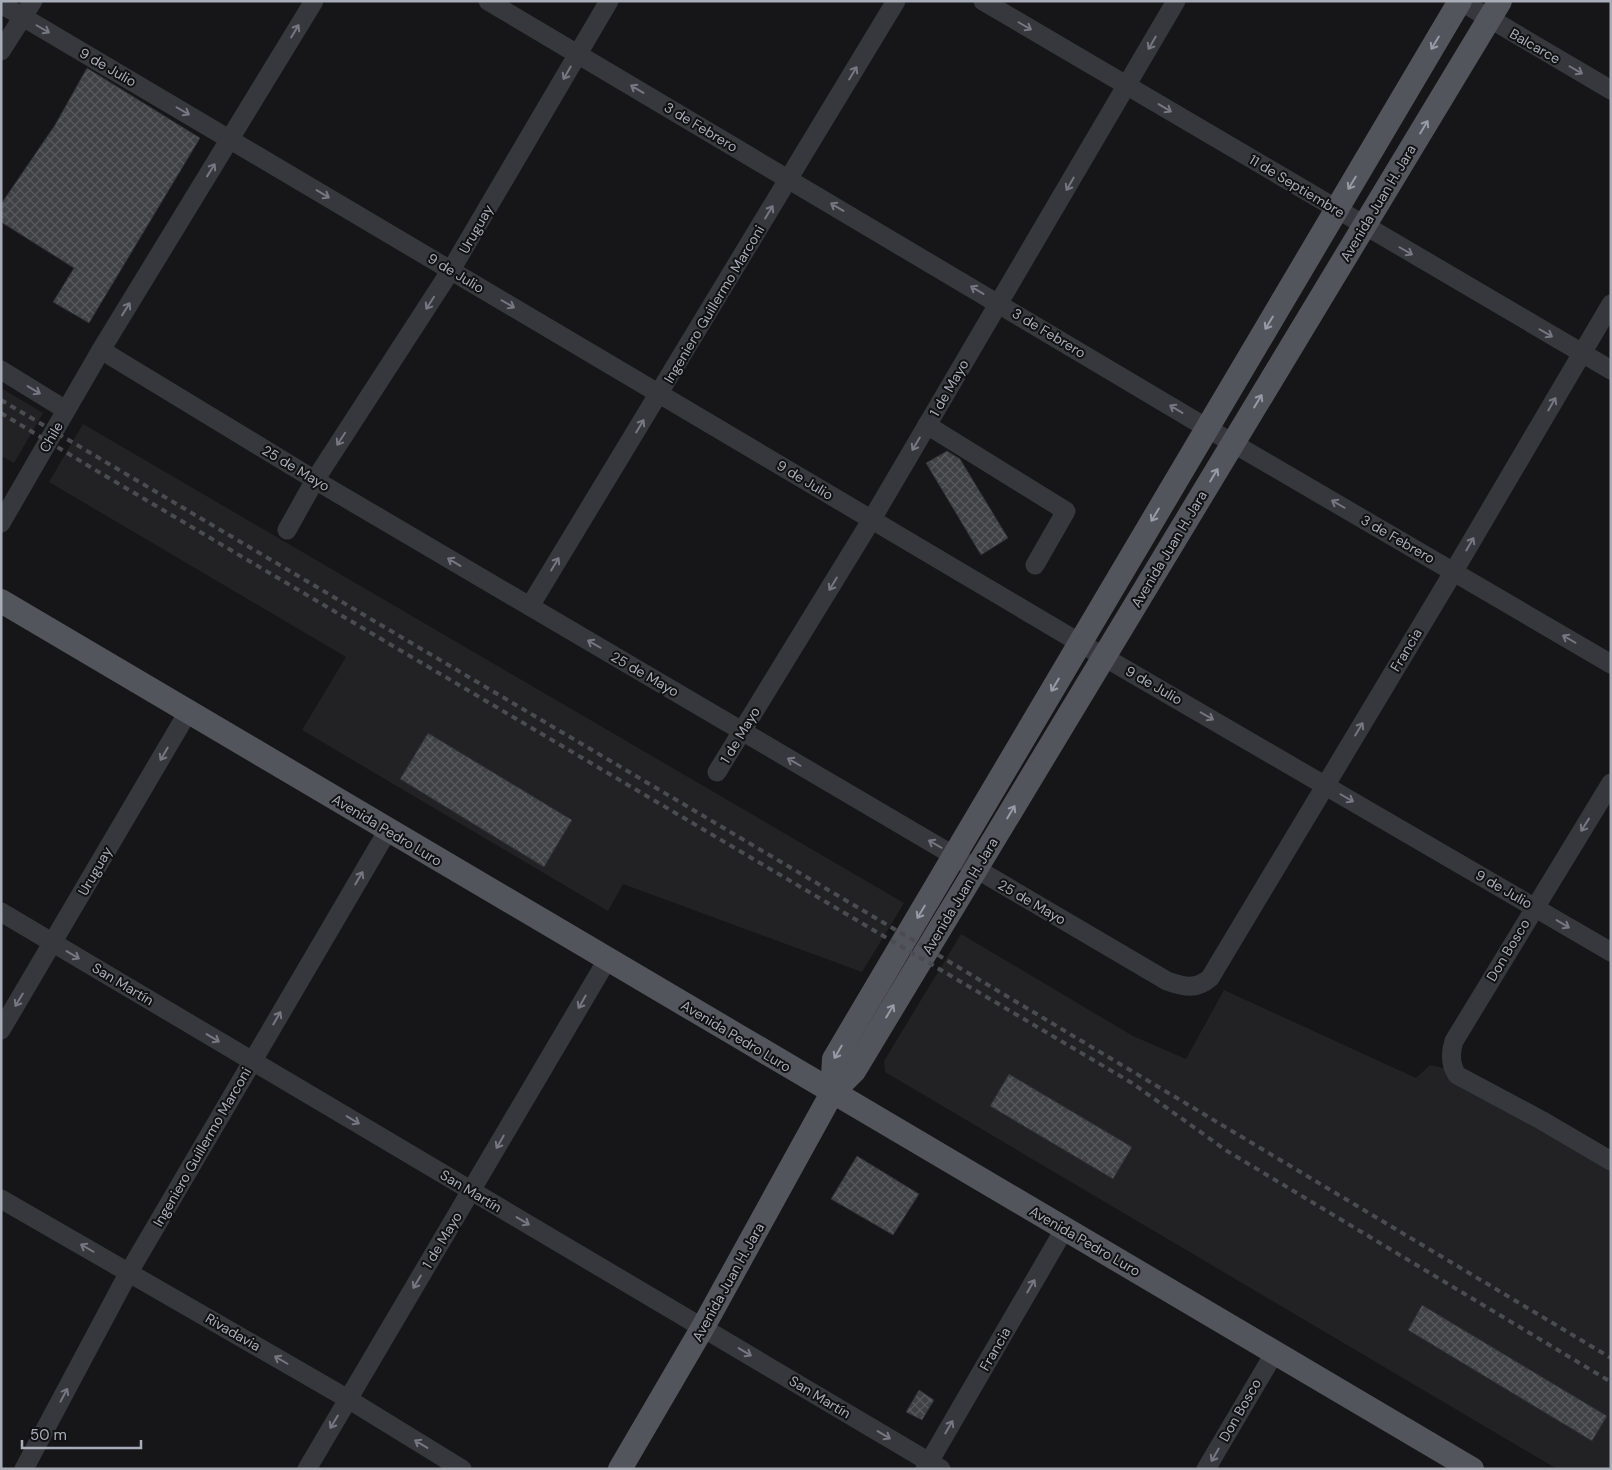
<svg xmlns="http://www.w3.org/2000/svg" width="1612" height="1470" font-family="'DM Sans',sans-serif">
  <defs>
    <pattern id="building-cross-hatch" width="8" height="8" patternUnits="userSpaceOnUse" patternTransform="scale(1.25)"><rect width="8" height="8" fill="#404145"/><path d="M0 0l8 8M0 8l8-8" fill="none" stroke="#595a5e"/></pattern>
  </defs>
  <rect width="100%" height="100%" fill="#161618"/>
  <!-- built -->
  <g fill="#222225">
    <path d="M1,388L43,413L14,463L1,456Z"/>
    <path d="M83,424L904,903L862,972L623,884L608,911L302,730L346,657L49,482Z"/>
    <path d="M961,934L1133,1036L1186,1059L1224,990L1416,1078L1430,1065L1470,1074L1611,1150V1469H1557L885,1072L884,1061Z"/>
  </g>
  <!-- building -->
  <g fill="url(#building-cross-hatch)" stroke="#303034">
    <path d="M87,68L200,138L89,323L53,302L74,268L1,222V204L55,125Z"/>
    <path d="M947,451L960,459L1008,538L981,555L926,463Z"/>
    <path d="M428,733L572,820L544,867L400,779Z"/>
    <path d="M1009,1074L1132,1147L1113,1179L990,1106Z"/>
    <path d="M857,1156L919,1194L893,1235L831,1199Z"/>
    <path d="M1422,1305L1607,1416L1592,1441L1408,1330Z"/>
    <path d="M919,1390L934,1400L922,1420L906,1412Z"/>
  </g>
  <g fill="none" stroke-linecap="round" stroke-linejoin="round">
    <!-- minor -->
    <g stroke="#37383d" stroke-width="19">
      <path d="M488,1L1207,428L1611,664"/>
      <path d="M983,1L1611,370"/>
      <path d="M1460,1L1611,90"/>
      <path d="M1,4L1080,643L1611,952"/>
      <path d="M1,51L33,1"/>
      <path d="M101,350L315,480L1167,981C1184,987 1196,990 1210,978L1454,571L1611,304"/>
      <path d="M1,370L66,410"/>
      <path d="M927,425L1066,511L1035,565"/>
      <path d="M1,523L101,350L314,1"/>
      <path d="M287,530L315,480L451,270L609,1"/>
      <path d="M530,606L896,1"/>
      <path d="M717,772L872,519L1176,1"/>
      <path d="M1611,783L1454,1041C1450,1053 1450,1064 1457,1075L1541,1120L1611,1161"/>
      <path d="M1,912L941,1469"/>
      <path d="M1,1030L188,712"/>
      <path d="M1,1199L348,1399L462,1469"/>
      <path d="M24,1469L129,1272L388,830"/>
      <path d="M307,1469L607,960"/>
      <path d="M925,1469L1065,1228"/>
      <path d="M1206,1469L1275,1352"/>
    </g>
    <!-- major -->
    <g stroke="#53555c" stroke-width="24">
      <path d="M1,601C491,891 982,1179 1472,1469"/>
      <path d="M832,1093L834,1059L1460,1"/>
      <path d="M620,1469L703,1327L832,1093L854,1071L1500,1"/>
    </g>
    <!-- rail -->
    <g stroke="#4a4c52" stroke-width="4" stroke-dasharray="6 5" stroke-linecap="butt">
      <path d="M1,400L928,949L1611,1358"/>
      <path d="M1,413L92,468L1105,1067L1132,1083L1227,1151L1611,1382"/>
    </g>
  </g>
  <!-- one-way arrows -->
  <defs><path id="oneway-shaft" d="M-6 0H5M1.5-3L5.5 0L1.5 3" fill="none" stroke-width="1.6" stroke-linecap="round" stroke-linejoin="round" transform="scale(1.25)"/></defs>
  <g stroke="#757881">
    <use href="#oneway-shaft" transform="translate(1025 26) rotate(30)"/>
    <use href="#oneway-shaft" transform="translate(43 29) rotate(30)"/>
    <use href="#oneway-shaft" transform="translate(295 31) rotate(-59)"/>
    <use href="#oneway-shaft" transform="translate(1152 43) rotate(120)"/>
    <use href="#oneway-shaft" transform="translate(1576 70) rotate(30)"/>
    <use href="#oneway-shaft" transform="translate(567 73) rotate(120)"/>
    <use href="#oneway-shaft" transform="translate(853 73) rotate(-59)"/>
    <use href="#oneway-shaft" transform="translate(637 89) rotate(-149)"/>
    <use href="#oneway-shaft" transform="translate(1165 108) rotate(31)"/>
    <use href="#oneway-shaft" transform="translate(183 111) rotate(30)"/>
    <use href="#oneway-shaft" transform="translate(211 170) rotate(-58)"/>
    <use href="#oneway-shaft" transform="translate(1070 184) rotate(120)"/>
    <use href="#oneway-shaft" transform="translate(323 194) rotate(31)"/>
    <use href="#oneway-shaft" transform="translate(837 207) rotate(-149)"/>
    <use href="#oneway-shaft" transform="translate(769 212) rotate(-59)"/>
    <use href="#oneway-shaft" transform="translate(1406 251) rotate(30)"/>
    <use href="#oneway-shaft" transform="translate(977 290) rotate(-149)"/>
    <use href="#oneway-shaft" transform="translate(430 303) rotate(123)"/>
    <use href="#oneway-shaft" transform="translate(508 304) rotate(30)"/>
    <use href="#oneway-shaft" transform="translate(126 309) rotate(-58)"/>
    <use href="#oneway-shaft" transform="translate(1546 333) rotate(30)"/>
    <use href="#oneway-shaft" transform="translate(34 390) rotate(31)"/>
    <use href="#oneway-shaft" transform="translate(1552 404) rotate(-60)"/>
    <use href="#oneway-shaft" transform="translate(1176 409) rotate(-149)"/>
    <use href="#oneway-shaft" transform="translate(640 426) rotate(-59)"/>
    <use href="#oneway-shaft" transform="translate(341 439) rotate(123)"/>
    <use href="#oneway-shaft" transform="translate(916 444) rotate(121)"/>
    <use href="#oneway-shaft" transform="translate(1338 504) rotate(-150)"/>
    <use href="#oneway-shaft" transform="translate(1470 544) rotate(-60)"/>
    <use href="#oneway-shaft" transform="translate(454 562) rotate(-149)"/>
    <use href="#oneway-shaft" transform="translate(555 564) rotate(-59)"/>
    <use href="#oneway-shaft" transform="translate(833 584) rotate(121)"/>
    <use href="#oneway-shaft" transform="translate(1569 639) rotate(-150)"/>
    <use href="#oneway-shaft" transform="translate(594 644) rotate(-150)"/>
    <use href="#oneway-shaft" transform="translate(1207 716) rotate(30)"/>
    <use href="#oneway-shaft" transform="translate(1359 729) rotate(-59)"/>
    <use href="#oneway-shaft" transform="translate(164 754) rotate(120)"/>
    <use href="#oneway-shaft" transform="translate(794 762) rotate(-150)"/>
    <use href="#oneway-shaft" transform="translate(1347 798) rotate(30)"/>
    <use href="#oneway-shaft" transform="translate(1585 825) rotate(122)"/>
    <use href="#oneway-shaft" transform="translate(935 844) rotate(-150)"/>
    <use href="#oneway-shaft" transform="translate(359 878) rotate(-60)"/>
    <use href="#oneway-shaft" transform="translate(1563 924) rotate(31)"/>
    <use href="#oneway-shaft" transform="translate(73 955) rotate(31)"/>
    <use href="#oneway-shaft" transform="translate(19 1000) rotate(121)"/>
    <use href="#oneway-shaft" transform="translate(582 1002) rotate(120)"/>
    <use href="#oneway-shaft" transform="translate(277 1018) rotate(-60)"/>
    <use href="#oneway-shaft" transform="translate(213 1038) rotate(31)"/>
    <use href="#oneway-shaft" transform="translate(353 1120) rotate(31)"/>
    <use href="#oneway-shaft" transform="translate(500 1142) rotate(120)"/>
    <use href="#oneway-shaft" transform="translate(523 1221) rotate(31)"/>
    <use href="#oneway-shaft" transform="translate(87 1248) rotate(-150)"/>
    <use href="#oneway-shaft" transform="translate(417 1282) rotate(121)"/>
    <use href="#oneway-shaft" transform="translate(1031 1286) rotate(-60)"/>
    <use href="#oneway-shaft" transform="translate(745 1352) rotate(31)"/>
    <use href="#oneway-shaft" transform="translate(281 1360) rotate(-150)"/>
    <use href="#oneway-shaft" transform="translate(64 1395) rotate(-62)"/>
    <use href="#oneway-shaft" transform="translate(334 1422) rotate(121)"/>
    <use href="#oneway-shaft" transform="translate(949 1427) rotate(-60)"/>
    <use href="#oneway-shaft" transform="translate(884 1435) rotate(31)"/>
    <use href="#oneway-shaft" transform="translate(421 1444) rotate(-149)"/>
    <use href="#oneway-shaft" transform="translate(1215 1455) rotate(120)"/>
  </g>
  <g stroke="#979ba6">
    <use href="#oneway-shaft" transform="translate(1435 43) rotate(121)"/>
    <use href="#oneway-shaft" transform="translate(1424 127) rotate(-59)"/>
    <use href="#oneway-shaft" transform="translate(1352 183) rotate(121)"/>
    <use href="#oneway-shaft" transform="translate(1269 323) rotate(121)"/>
    <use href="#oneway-shaft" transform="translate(1258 401) rotate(-59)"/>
    <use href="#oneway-shaft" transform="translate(1214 475) rotate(-59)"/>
    <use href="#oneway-shaft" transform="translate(1155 515) rotate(121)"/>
    <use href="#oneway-shaft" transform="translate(1055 685) rotate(121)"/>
    <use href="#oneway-shaft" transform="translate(1011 812) rotate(-59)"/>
    <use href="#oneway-shaft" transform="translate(921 912) rotate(121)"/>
    <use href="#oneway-shaft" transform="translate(890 1011) rotate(-59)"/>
    <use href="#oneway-shaft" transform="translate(838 1052) rotate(120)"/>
  </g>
  <g text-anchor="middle" stroke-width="4" stroke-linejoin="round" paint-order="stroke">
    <!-- street labels -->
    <g font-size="14" fill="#a8adb8" stroke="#111113">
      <text transform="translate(1535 46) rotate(30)" y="5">Balcarce</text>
      <text transform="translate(108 67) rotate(30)" y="5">9 de Julio</text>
      <text transform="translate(701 127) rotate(31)" y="5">3 de Febrero</text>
      <text transform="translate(1297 186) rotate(31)" y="5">11 de Septiembre</text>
      <text transform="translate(1378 203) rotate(-59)" y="5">Avenida Juan H. Jara</text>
      <text transform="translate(476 229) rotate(-60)" y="5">Uruguay</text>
      <text transform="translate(456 273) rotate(31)" y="5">9 de Julio</text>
      <text transform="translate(714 304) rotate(-59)" y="5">Ingeniero Guillermo Marconi</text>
      <text transform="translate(1049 333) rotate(31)" y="5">3 de Febrero</text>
      <text transform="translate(949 388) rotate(-60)" y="5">1 de Mayo</text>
      <text transform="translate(51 437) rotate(-60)" y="5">Chile</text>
      <text transform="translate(296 468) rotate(31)" y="5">25 de Mayo</text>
      <text transform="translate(805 480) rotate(31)" y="5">9 de Julio</text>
      <text transform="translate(1398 539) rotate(30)" y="5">3 de Febrero</text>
      <text transform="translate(1169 549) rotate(-59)" y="5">Avenida Juan H. Jara</text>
      <text transform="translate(1406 650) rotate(-59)" y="5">Francia</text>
      <text transform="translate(645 674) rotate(30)" y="5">25 de Mayo</text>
      <text transform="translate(1154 685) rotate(30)" y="5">9 de Julio</text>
      <text transform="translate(740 735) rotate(-59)" y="5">1 de Mayo</text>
      <text transform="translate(387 830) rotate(31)" y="5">Avenida Pedro Luro</text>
      <text transform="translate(95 871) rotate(-60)" y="5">Uruguay</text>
      <text transform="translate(1504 889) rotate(30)" y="5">9 de Julio</text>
      <text transform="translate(960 896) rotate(-59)" y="5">Avenida Juan H. Jara</text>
      <text transform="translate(1032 902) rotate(30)" y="5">25 de Mayo</text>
      <text transform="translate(1508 950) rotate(-59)" y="5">Don Bosco</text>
      <text transform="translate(123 984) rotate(31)" y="5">San Martín</text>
      <text transform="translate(736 1036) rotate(31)" y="5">Avenida Pedro Luro</text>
      <text transform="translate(202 1147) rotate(-60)" y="5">Ingeniero Guillermo Marconi</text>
      <text transform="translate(471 1191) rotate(31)" y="5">San Martín</text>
      <text transform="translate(442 1240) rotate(-59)" y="5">1 de Mayo</text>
      <text transform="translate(1085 1241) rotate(30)" y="5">Avenida Pedro Luro</text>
      <text transform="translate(728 1282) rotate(-61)" y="5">Avenida Juan H. Jara</text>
      <text transform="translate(233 1332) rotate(30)" y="5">Rivadavia</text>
      <text transform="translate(995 1349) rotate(-60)" y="5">Francia</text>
      <text transform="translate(820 1397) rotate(31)" y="5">San Martín</text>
      <text transform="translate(1240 1410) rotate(-60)" y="5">Don Bosco</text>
    </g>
  </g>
  <!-- border -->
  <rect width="1612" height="1470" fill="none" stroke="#a8adb8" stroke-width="5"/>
  <!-- scale -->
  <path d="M22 1440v8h119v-8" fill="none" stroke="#a8adb8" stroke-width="2.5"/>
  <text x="30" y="1440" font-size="15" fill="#a8adb8" stroke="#111113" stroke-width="4" paint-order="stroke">50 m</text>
</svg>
